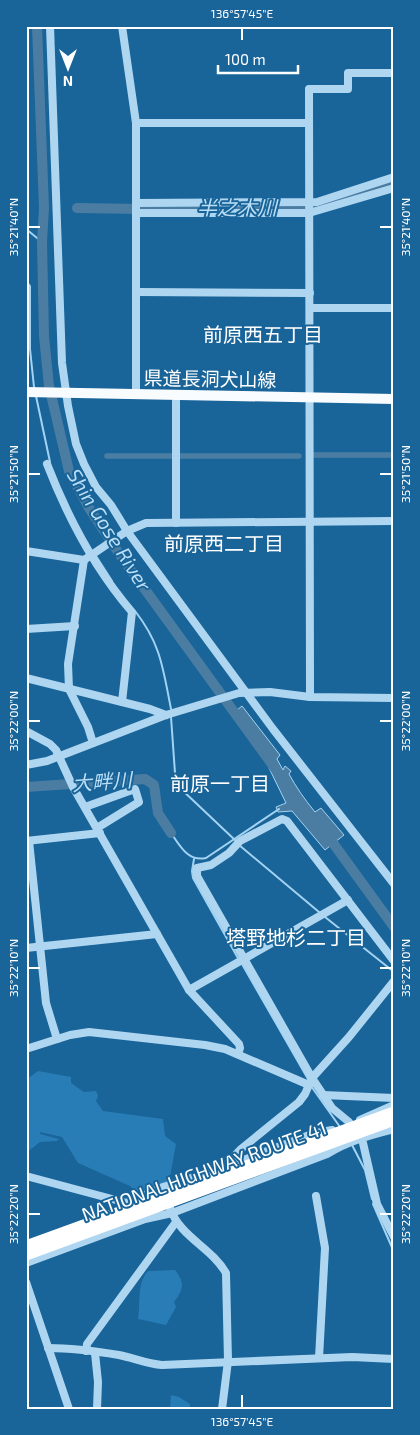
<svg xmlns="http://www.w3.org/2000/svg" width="420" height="1435" font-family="'Exo 2','Noto Sans JP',sans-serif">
  <rect width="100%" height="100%" fill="#196499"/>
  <!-- green -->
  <g fill="#297db6">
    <path d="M38,1071L71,1077V1083L84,1092L96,1091L98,1096L96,1101L103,1111L163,1119L165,1136L176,1144L169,1182L136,1192L130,1186L78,1163L62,1137L40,1132V1134L59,1139L57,1141L40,1142L26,1153L29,1135L26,1133V1080Z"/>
    <path d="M175,1270C185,1283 184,1289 174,1302L176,1307L166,1325L138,1319C141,1303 136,1284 148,1271Z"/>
    <path d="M171,1395L179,1397L190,1404V1409H170Z"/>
  </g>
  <!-- water -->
  <path fill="#4b7da3" stroke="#a2d3f3" d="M242,706L280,755L277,759L283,770L285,766L291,771L289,774C296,787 305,800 315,812L321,808L344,835L325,850L292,811L278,812L276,807L286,803L269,768L272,760L237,710Z"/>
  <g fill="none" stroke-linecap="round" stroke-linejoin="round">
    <!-- stream -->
    <g stroke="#a2d3f3" stroke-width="2">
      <path d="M26,229L42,242"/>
      <path d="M26,281L30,286V349L34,387"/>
      <path d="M36,396L50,462"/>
      <path d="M96,556L112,581"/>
      <path d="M135,611C161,644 163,669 171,709"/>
      <path d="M171,717L175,773L180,788L236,841"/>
      <path d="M171,833C180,846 188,862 206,858L279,809"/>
      <path d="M239,845L319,912"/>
      <path d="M194,859L192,871L193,878L239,960"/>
      <path d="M325,917L394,972"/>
      <path d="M242,964L308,1079"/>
      <path d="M311,1086L340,1127"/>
      <path d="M351,1143L365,1170L372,1199"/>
      <path d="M373,1204L394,1252"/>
    </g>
    <!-- canal -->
    <g stroke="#4b7da3" stroke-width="5.5">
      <path d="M312,455H394"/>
      <path d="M107,456H299"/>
    </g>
    <!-- river -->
    <g stroke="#4b7da3" stroke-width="10">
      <path d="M37,26L44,208L42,242L44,336L49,386L69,471L89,508L120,555L279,774"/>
      <path d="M77,208L206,210"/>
      <path d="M236,210L319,206L394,183"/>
      <path d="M26,787L145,779L154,785L158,813L171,833"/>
      <path d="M325,832L394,927"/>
    </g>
    <!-- minor -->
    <g stroke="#afd6f1" stroke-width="8">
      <path d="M50,26L62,363L68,406L76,444L84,464L96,487L111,505L127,531L273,729L394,884"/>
      <path d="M122,26L136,123V395"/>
      <path d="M136,123H308"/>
      <path d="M136,203L317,202L394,177"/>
      <path d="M136,213H309L394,188"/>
      <path d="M136,292L310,293"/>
      <path d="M310,308H394"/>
      <path d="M47,464C68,518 94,568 132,612L122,702"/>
      <path d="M176,523V396"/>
      <path d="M26,551L84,560L127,531L146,523L394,521"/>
      <path d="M84,560L68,664L69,689L88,727L93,743"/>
      <path d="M26,629L75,626"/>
      <path d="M26,678L150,709L166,715"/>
      <path d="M310,697L309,89H348V73H394"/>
      <path d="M26,731L50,744L56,750L73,787L189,990L239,1044L240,1048L238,1054"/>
      <path d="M26,765L47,761L166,715L239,693L270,692L310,697L394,698"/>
      <path d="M85,807L135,789L139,802L97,828"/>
      <path d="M26,841L100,833"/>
      <path d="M29,841L46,1003L57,1039"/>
      <path d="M26,948L157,934"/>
      <path d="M189,990L348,900"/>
      <path d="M26,1049L70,1035L89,1032L205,1045L225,1049L309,1085"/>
      <path d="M323,1095L394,1098"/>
      <path d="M360,1120L394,1105"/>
      <path d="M349,1122L332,1108L312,1078L197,876V868L211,865L229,853L240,841L282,819L287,821L394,961"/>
      <path d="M363,1143L377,1204L394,1237"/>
      <path d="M226,1165L241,1149L299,1102L305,1094L312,1078L349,1037L394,981"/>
      <path d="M26,1176L127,1203L163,1187L225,1167L312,1134L332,1130"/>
      <path d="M316,1196L325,1248L319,1358"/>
      <path d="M170,1208C180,1237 211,1247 226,1273L228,1361L222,1409"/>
      <path d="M26,1263L145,1219L172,1213L327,1154C348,1141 370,1135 394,1129"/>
      <path d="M26,1282L69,1409"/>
      <path d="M48,1348C72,1348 95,1351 119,1355C134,1358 147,1364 162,1365L352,1357L394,1359"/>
      <path d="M86,1351L87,1344L176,1222"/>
      <path d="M95,1353L98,1382L97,1409"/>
    </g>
    <!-- major -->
    <path stroke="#f9fcff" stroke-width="10" d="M26,392L394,399"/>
    <!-- highway -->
    <g stroke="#fff" stroke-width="11">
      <path d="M26,1246L394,1112"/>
      <path d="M26,1255L394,1120"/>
    </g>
  </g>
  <!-- ticks -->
  <path fill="none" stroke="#fff" stroke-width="2" d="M242,28V40M28,227H40M380,227H392M28,474H40M380,474H392M28,721H40M380,721H392M28,968H40M380,968H392M28,1214H40M380,1214H392M242,1395V1408"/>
  <g text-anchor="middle" stroke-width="4" stroke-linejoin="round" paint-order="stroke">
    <!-- street labels -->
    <g font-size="19" fill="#fff" stroke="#196499">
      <text transform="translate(210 379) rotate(1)" y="7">県道長洞犬山線</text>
      <text transform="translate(204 1171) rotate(-20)" y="7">NATIONAL HIGHWAY ROUTE 41</text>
    </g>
    <!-- water labels -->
    <g font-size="20" font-style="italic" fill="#bbdff7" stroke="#196499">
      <text x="237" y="215">半之木川</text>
      <text transform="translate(109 530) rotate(58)" y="7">Shin Gose River</text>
      <text transform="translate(102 782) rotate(-4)" y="7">大畔川</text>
    </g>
    <!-- neighbourhood labels -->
    <g font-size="20" fill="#fff" stroke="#196499">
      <text x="263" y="342">前原西五丁目</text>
      <text x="224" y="551">前原西二丁目</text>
      <text x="220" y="791">前原一丁目</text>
      <text x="296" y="945">塔野地杉二丁目</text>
    </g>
  </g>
  <!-- border -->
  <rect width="420" height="1435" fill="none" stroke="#196499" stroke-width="55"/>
  <!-- north arrow -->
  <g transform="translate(68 68) rotate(180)" stroke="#196499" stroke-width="4" paint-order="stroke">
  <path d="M0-4L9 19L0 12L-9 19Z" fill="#ffffff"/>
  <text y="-8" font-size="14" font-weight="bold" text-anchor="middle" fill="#ffffff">N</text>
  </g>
  <!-- scale -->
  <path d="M218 65v8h80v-8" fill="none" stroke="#ffffff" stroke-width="2.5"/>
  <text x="225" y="65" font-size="15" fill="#ffffff" stroke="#196499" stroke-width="4" paint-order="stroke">100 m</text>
  <rect x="28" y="28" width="364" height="1380" fill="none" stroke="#fff" stroke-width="2"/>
  <g font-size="12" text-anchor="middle" fill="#fff">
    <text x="242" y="18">136°57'45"E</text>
    <text transform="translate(406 227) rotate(-90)" y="4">35°21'40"N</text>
    <text transform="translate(14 227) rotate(-90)" y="4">35°21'40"N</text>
    <text transform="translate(406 474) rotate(-90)" y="4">35°21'50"N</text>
    <text transform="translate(14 474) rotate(-90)" y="4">35°21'50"N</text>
    <text transform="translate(406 721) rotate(-90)" y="4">35°22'00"N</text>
    <text transform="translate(14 721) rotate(-90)" y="4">35°22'00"N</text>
    <text transform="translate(14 968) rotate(-90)" y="4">35°22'10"N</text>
    <text transform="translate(406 968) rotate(-90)" y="4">35°22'10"N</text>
    <text transform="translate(406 1214) rotate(-90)" y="4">35°22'20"N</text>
    <text transform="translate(14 1214) rotate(-90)" y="4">35°22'20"N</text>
    <text x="242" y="1426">136°57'45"E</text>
  </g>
</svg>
